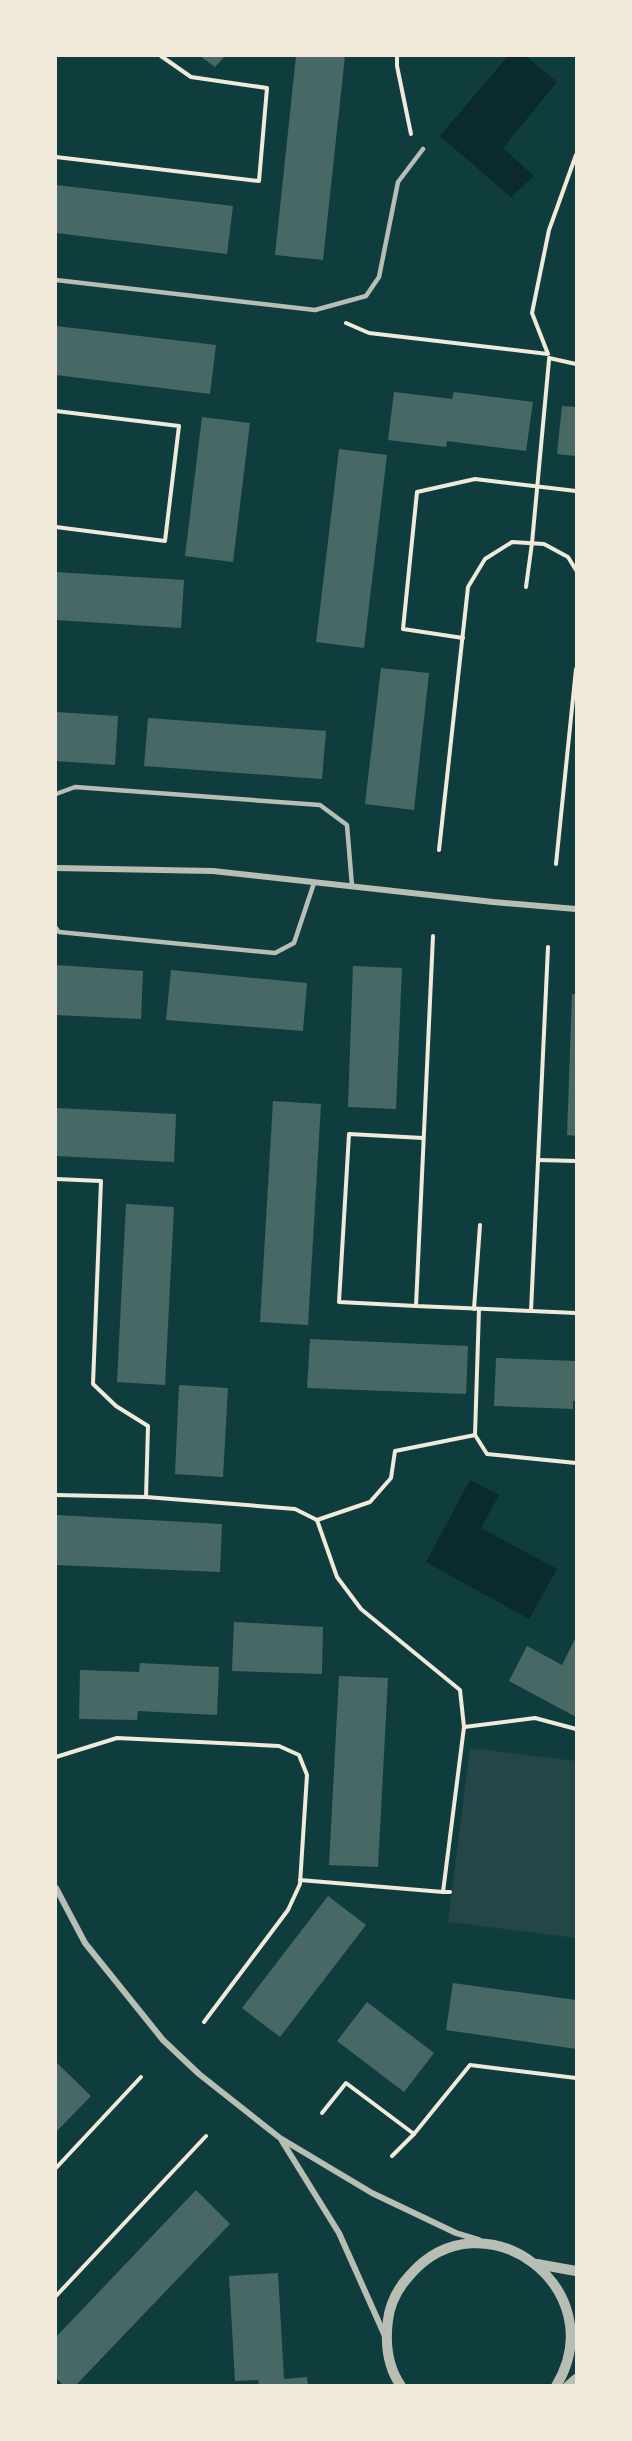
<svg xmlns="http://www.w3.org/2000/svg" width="632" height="2441" font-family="Manrope,sans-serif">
  <rect width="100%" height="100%" fill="#0f3d3e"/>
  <!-- green -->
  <path fill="#244646" d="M470,1748L576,1761V1938L448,1922Z"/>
  <!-- water -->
  <g fill="#0a2a2b">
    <path d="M508,56H526L557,82L503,148L534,176L511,197L440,136Z"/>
    <path d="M470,1480L499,1495L481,1528L557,1569L529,1619L426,1562Z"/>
  </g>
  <!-- building -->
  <g fill="#486865">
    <path d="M200,56H225L215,67Z"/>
    <path d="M296,56H345L323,260L275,255Z"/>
    <path d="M56,185L233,206L227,254L56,233Z"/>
    <path d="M56,326L216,345L210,394L56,375Z"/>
    <path d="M394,392L452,399L454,392L533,402L526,451L447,441L446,447L388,440Z"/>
    <path d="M562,406L576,407V456L557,454Z"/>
    <path d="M202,417L250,423L233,562L185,556Z"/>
    <path d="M339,449L387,455L364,648L316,642Z"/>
    <path d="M56,572L184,580L181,628L56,620Z"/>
    <path d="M381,668L429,673L414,810L365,804Z"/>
    <path d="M56,712L118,716L115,765L56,761Z"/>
    <path d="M148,718L326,731L322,779L144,766Z"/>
    <path d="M56,965L143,971L141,1019L56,1015Z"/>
    <path d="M353,966L402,968L396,1109L348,1107Z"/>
    <path d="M171,970L307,983L303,1031L166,1020Z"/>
    <path d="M572,994H576V1136L567,1135Z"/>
    <path d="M273,1101L321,1104L308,1325L260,1322Z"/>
    <path d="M56,1108L176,1114L174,1162L56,1156Z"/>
    <path d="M126,1204L174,1207L165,1385L117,1382Z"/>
    <path d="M310,1339L468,1346L466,1394L307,1388Z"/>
    <path d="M496,1358L576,1361V1401H573V1409L494,1406Z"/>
    <path d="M179,1385L228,1388L223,1477L175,1474Z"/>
    <path d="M56,1515L222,1524L220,1572L56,1565Z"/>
    <path d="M234,1622L323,1627L322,1674L232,1671Z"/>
    <path d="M576,1637V1717L509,1681L527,1646L562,1665Z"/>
    <path d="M140,1663L219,1667L217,1715L138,1711L137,1720L79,1719L80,1670L139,1672Z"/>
    <path d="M339,1676L388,1678L378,1867L329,1865Z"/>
    <path d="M328,1896L366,1925L280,2037L242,2008Z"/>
    <path d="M453,1983L576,2000V2049L446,2030Z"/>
    <path d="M367,2002L434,2053L404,2092L337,2041Z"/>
    <path d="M56,2062L91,2096L56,2132Z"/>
    <path d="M196,2190L230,2224L76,2385H63L56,2378V2337Z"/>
    <path d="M278,2273L284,2379L307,2377L308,2385H259L258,2380L235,2381L229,2276Z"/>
  </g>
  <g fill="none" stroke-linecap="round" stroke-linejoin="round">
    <!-- path -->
    <g stroke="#f1e9da" stroke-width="4">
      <path d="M397,56V66L411,134"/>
      <path d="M56,157L259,181L267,88L191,77L161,56"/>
      <path d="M346,323L369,333L548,354L532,313L549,230L576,155"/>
      <path d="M549,358L576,364"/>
      <path d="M56,411L179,426L165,541L56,527"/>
      <path d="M526,587L532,543L549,360"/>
      <path d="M463,638L403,629L417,492L475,479L576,491"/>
      <path d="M439,850L468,587L485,559L512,542L544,544L568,557L576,570"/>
      <path d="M556,864L576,669"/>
      <path d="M433,936L416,1306L531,1311L548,947"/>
      <path d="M538,1160L576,1161"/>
      <path d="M56,1179L101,1181L93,1384L116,1406L148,1426L146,1497L56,1495"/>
      <path d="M416,1306L339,1302L349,1134L423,1138"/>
      <path d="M474,1309L480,1225"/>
      <path d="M531,1311L576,1313"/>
      <path d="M475,1435L479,1309"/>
      <path d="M576,1463L487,1454L475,1435L395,1451L391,1478L370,1502L317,1520L337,1577L361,1609L460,1690L464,1727L535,1718L576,1729"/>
      <path d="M146,1497L295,1509L317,1520"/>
      <path d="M56,1757L117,1738L279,1746L299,1755L307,1775L300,1884L288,1910L204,2022"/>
      <path d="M300,1880L443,1892L464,1727"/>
      <path d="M443,1892H450"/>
      <path d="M322,2113L346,2083L414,2134"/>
      <path d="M392,2156L414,2134L470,2065L576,2078"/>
      <path d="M56,2168L141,2077"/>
      <path d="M56,2296L206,2136"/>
    </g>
    <!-- service -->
    <g stroke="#b8beb3" stroke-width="4.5">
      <path d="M56,280L315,310L366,296L379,277L398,182L423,149"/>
      <path d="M56,794L75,787L320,805L347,825L352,886"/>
      <path d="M56,928L59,932L275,953L294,943L314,883"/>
    </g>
    <!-- minor -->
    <g stroke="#b8beb3" stroke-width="6">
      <path d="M56,868L213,871L493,902L576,909"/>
      <path d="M56,1888L85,1943L163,2040L199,2074L280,2138L372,2193L456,2233L479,2240"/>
      <path d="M282,2141L339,2233L385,2336"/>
    </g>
    <!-- tertiary -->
    <g stroke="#b8beb3" stroke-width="10">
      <path d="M537,2264L576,2271"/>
      <path d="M401,2386C387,2366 385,2343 388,2320C390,2303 398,2288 410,2275C483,2191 615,2289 556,2386"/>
      <path d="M568,2386L576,2379"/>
    </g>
  </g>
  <!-- border -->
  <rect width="632" height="2441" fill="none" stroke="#f1e9da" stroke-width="114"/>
</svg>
